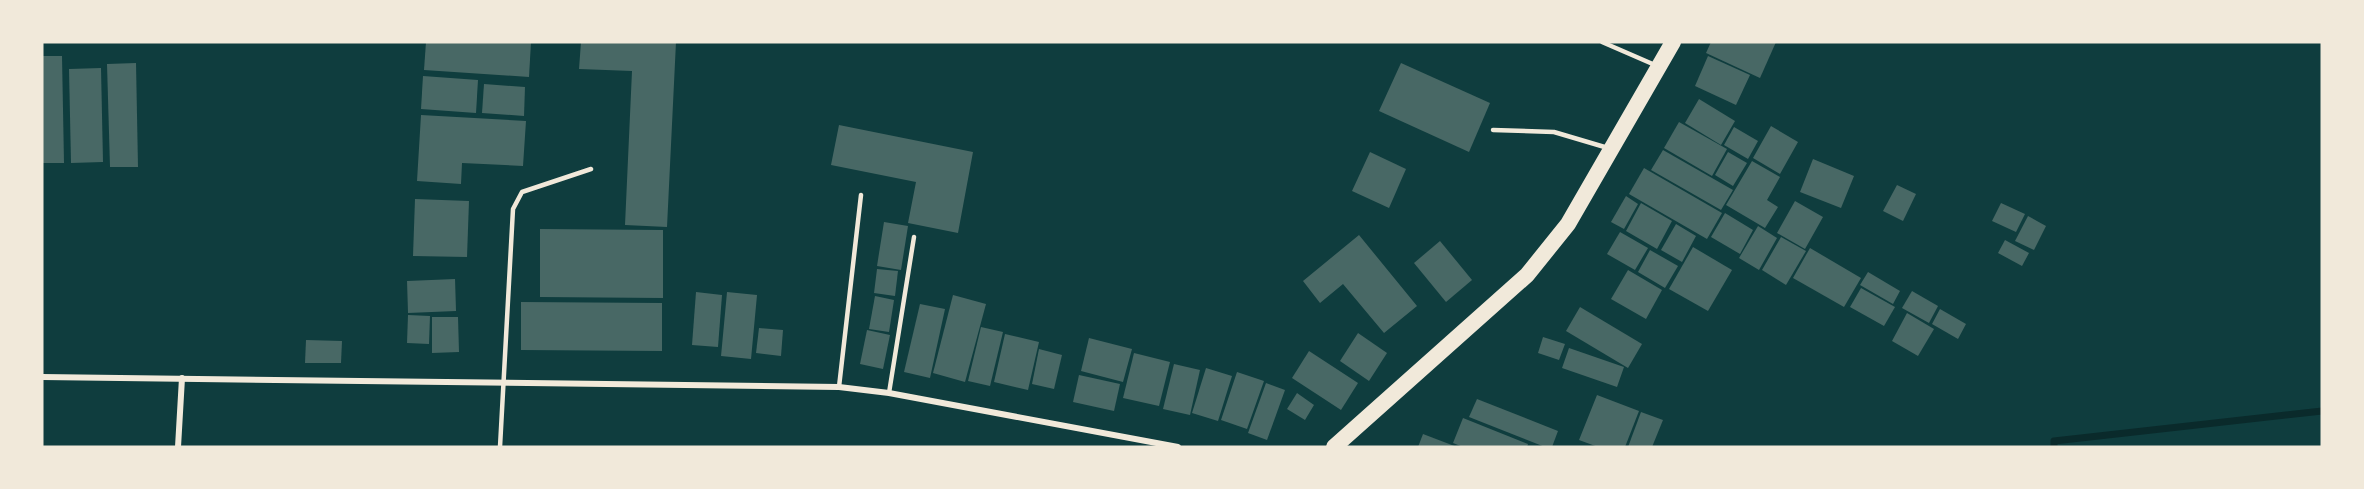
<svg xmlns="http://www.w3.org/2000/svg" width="2364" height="489" font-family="'PT Sans',sans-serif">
  <rect width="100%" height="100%" fill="#0f3d3e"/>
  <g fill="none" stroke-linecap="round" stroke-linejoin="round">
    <!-- stream -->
    <path stroke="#0a2a2b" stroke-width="7" d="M2054,447V441L2322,411"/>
  </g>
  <!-- building -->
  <g fill="#486865">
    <path d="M426,42H531L529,77L424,70Z"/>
    <path d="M581,42H676L667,227L625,225L632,71L579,69Z"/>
    <path d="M1711,42H1776L1760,78L1706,53Z"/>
    <path d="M42,56H62L64,163H42Z"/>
    <path d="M1708,56L1750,75L1736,105L1695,86Z"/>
    <path d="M136,63L138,167H110L107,64Z"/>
    <path d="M1401,63L1490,103L1469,152L1379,111Z"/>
    <path d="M101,68L103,162L71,163L69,69Z"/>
    <path d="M423,76L478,80L476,113L421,109Z"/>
    <path d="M484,84L525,87L524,116L482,113Z"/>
    <path d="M1699,99L1735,121L1721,145L1685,123Z"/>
    <path d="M421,115L526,121L523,166L462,163L461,184L417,181Z"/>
    <path d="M1679,122L1727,149L1712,176L1664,148Z"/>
    <path d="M839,125L973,152L958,233L908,223L916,182L831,165Z"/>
    <path d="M1771,126L1798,142L1780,174L1753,158Z"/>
    <path d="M1734,127L1758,141L1748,159L1724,145Z"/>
    <path d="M1663,150L1733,190L1721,210L1651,170Z"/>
    <path d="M1370,152L1406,169L1389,208L1352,191Z"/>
    <path d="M1728,152L1747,163L1733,186L1715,175Z"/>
    <path d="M1813,159L1854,176L1841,208L1800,192Z"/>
    <path d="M1752,161L1780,177L1767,200L1778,207L1765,228L1726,205Z"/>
    <path d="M1644,168L1722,213L1707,239L1629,194Z"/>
    <path d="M1897,185L1916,194L1903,221L1883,211Z"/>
    <path d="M1626,196L1638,204L1624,229L1611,222Z"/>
    <path d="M415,199L469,201L467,257L413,256Z"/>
    <path d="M1795,201L1823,217L1805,249L1777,233Z"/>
    <path d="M1641,203L1672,221L1657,249L1626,231Z"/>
    <path d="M2001,203L2025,214L2016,232L1992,221Z"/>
    <path d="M1725,213L1753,230L1740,254L1711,237Z"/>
    <path d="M2028,216L2046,226L2034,250L2015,241Z"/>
    <path d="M884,222L908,226L901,270L877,266Z"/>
    <path d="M1676,224L1696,236L1682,262L1661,250Z"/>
    <path d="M1758,226L1777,238L1759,270L1739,258Z"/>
    <path d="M540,229L663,230V298L540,297Z"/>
    <path d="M1620,232L1648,248L1635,270L1607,254Z"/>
    <path d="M1359,235L1417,306L1384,333L1343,284L1320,303L1303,281Z"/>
    <path d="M1781,237L1806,251L1786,285L1762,270Z"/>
    <path d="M2005,240L2029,253L2022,266L1998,253Z"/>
    <path d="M1440,241L1472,280L1446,302L1414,263Z"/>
    <path d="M1693,247L1732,270L1708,311L1669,289Z"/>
    <path d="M1810,248L1861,278L1844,307L1793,278Z"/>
    <path d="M1650,250L1678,266L1665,288L1638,272Z"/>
    <path d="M877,269L898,271L895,296L874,293Z"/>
    <path d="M1628,270L1662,290L1646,319L1611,299Z"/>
    <path d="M1868,272L1900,291L1893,304L1860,285Z"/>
    <path d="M455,279L456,311L408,313L407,281Z"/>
    <path d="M1861,288L1895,307L1884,326L1850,307Z"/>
    <path d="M1912,291L1938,306L1929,323L1902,308Z"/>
    <path d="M696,292L722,295L718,347L692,345Z"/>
    <path d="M727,292L757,295L751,359L721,356Z"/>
    <path d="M953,295L986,304L965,382L933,373Z"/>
    <path d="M875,296L894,300L889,332L869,329Z"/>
    <path d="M521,302L662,303V351L521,350Z"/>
    <path d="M920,304L945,309L930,378L904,372Z"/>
    <path d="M1580,307L1642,344L1628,368L1566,331Z"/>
    <path d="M1940,309L1966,324L1958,339L1932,324Z"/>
    <path d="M1907,313L1934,329L1918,356L1892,341Z"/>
    <path d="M408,315L430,316L429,344L407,343Z"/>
    <path d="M432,317H458L459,352L432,353Z"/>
    <path d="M981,327L1003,332L990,386L968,381Z"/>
    <path d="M759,328L783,330L781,356L756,353Z"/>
    <path d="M867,330L890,335L883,369L860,364Z"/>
    <path d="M1358,333L1387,353L1369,381L1340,361Z"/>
    <path d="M1005,334L1039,342L1028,390L994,382Z"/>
    <path d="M1543,337L1565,344L1559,360L1538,353Z"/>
    <path d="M1089,338L1132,349L1123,382L1081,371Z"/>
    <path d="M306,340L342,341L341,363H305Z"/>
    <path d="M1569,348L1624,367L1617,387L1562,368Z"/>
    <path d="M1039,349L1062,355L1054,389L1032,384Z"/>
    <path d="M1309,351L1358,383L1341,410L1292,378Z"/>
    <path d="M1134,353L1170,362L1159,406L1123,398Z"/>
    <path d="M1174,364L1200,370L1190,415L1163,409Z"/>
    <path d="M1206,368L1232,376L1218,421L1192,413Z"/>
    <path d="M1237,372L1264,381L1247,429L1221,420Z"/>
    <path d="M1079,375L1120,384L1114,411L1073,402Z"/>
    <path d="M1266,383L1285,390L1267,440L1248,433Z"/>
    <path d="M1297,393L1314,405L1305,420L1287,409Z"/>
    <path d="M1597,395L1639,411L1625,447H1598L1579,440Z"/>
    <path d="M1477,399L1558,431L1552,447H1545L1469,417Z"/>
    <path d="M1641,412L1663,420L1652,447H1628Z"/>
    <path d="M1463,418L1528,444L1527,447H1463L1453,443Z"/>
    <path d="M1423,434L1457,447H1418Z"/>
  </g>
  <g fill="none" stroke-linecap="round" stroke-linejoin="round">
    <!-- service -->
    <g stroke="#f1e9da" stroke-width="4.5">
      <path d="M1602,42L1655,65"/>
      <path d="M1493,130L1554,132L1608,148"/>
      <path d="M839,387L861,195"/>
      <path d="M889,393L914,237"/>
      <path d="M500,447L513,209L522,192L591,169"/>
    </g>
    <!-- minor -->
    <g stroke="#f1e9da" stroke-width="6">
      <path d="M42,377L839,387L889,393L1178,447"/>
      <path d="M178,447L182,378"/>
    </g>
    <!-- trunk -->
    <path stroke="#f1e9da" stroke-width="16" d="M1334,447L1527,275L1568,224L1673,42"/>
  </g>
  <!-- border -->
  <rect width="2364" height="489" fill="none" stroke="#f1e9da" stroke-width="87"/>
</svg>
